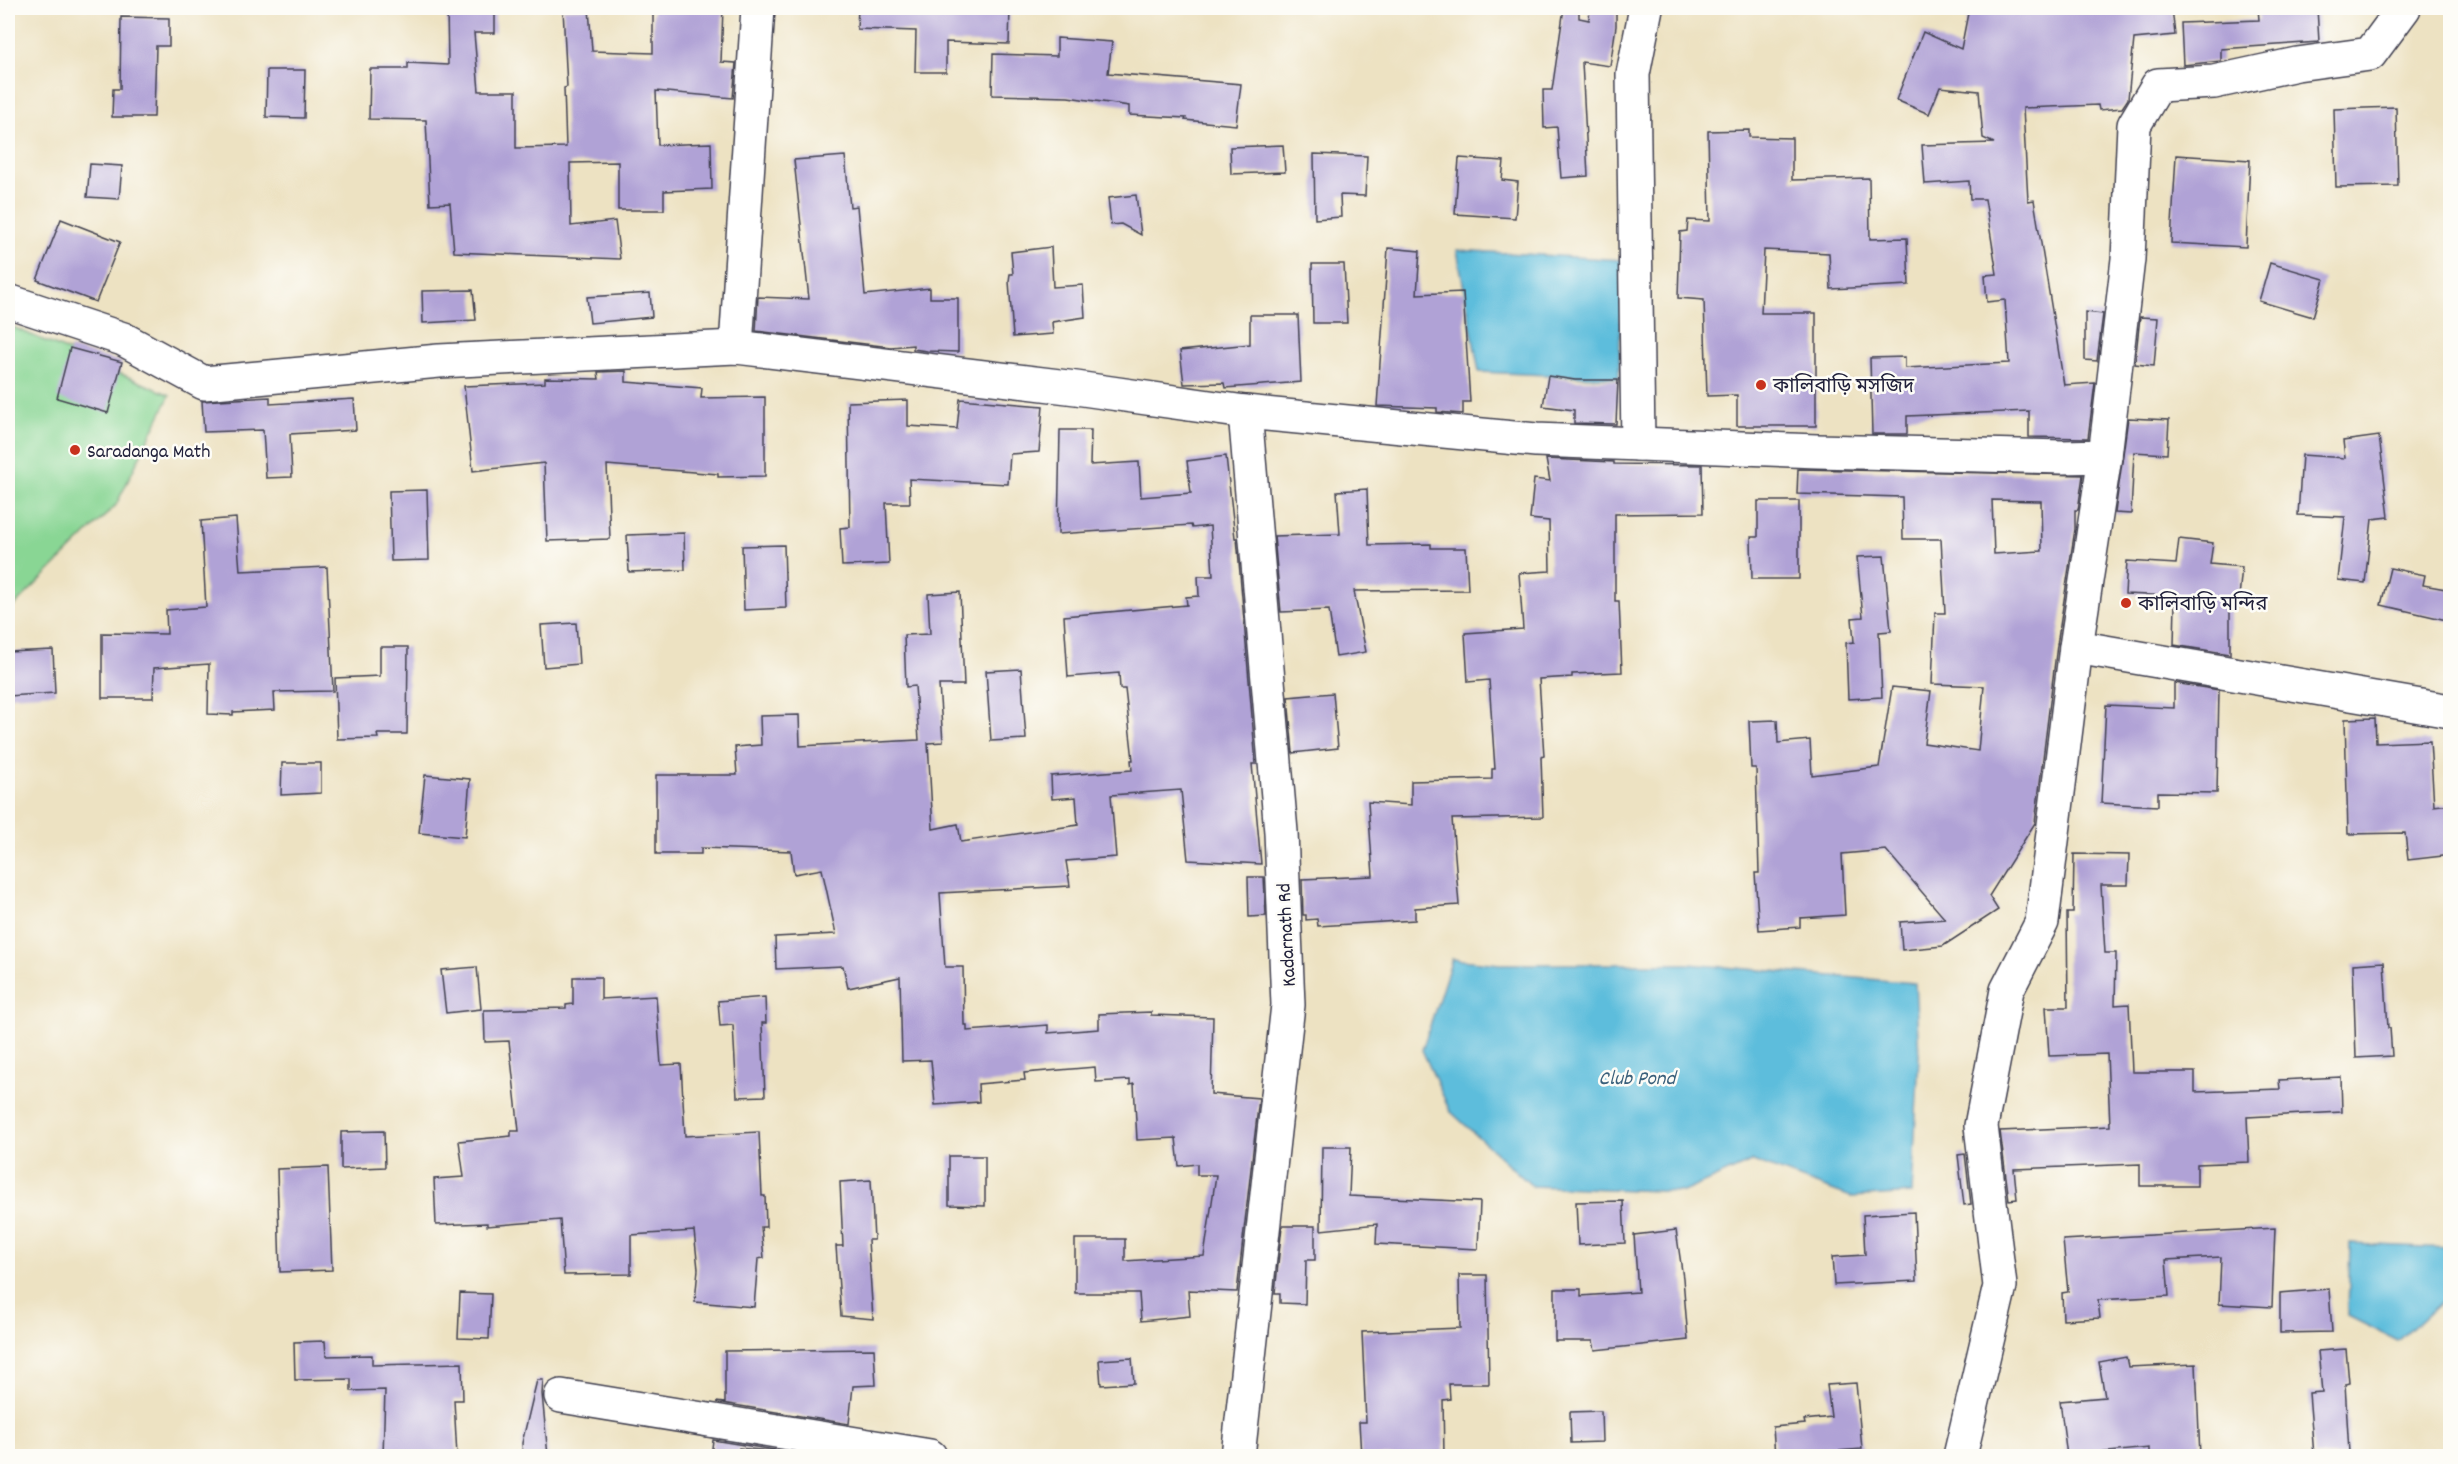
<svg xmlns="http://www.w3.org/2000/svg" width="2458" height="1464" font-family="Dekko,'Noto Sans Bengali',sans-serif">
  <rect width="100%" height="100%" fill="#fdfcf7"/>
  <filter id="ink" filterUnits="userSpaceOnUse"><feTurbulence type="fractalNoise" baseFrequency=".0167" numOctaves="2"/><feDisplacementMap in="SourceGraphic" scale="12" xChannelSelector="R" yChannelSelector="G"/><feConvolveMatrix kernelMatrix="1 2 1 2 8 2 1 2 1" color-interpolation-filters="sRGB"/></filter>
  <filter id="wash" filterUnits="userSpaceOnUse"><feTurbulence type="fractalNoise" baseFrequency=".008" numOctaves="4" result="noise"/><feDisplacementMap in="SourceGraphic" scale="24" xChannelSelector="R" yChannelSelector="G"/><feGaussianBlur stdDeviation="1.35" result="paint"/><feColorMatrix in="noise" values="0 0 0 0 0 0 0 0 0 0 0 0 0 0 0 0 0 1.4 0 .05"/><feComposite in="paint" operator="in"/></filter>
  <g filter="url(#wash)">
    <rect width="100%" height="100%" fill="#ede2c2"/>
    <!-- green -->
    <path fill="#89d694" stroke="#567c68" stroke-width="1.5" d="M8,325L170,395L116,505L8,612Z"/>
    <!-- water -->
    <g fill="#5dbddc" stroke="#40708c" stroke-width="1.5">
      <path d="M1457,250L1622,260L1619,378L1479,372Z"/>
      <path d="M1452,959L1500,964H1688L1915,983L1919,1055L1912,1193L1851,1197L1753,1161L1683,1192L1532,1186L1450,1111L1422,1050Z"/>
      <path d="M2350,1244L2450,1248V1284L2444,1299L2398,1341L2348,1316Z"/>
    </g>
    <g id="blocks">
      <!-- building -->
      <g fill="#b0a2d6" fill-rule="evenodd">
        <path d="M447,8H495V33H474L479,91H516V148L566,147L564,88L567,87L563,9L589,8L592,51L653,53V8H723L721,62L736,63L733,98L656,91L658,145L711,143L712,189L664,191V210H618V162L570,163L571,226L615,221L620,259L454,252L450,203L430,204L426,120L369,119L370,69H408V63L448,65Z"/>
        <path d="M858,8H1010L1009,44L946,42V72H915L916,31L857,29Z"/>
        <path d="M1564,8H1579V18L1589,20L1590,8H1616V26L1610,66L1582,62L1588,176L1561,178L1557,127L1544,128L1543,90H1552Z"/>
        <path d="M1969,8H2172L2175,35L2134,39L2128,99L2122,108L2099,110L2098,105L2023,108L2028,201L2034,200L2064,385L2095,383L2088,438L2029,437V411L1907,416V434H1872L1870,358L1905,357V368L2009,363L2005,300L1987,302L1985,275L1997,274L1985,199H1970L1969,181L1925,184L1922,145L1994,143L1983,138L1979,91L1940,87L1929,114L1896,100L1923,32L1961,49Z"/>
        <path d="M2258,8H2317L2319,42L2221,49V61L2183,65L2181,23L2259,20Z"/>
        <path d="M121,17L169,18V46H156L154,117H112L113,89H120Z"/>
        <path d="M1057,38L1112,42L1108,73L1241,84L1236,125L1185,120L1186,118L1129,115V106L1068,97L992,95L993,54L1057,56Z"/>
        <path d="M267,70H305L304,118L266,117Z"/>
        <path d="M2396,107L2398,186L2336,187L2334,109Z"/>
        <path d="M1749,130V137L1792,138V180L1869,178L1870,239L1907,238L1909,285L1831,289L1829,253L1764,250L1761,313H1816V426H1737V395L1707,396L1704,300L1678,298L1680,232L1687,231L1688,220L1710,221L1708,131Z"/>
        <path d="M1283,145L1285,172L1231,174L1230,147Z"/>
        <path d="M1314,154L1367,156L1365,196L1340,195L1341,217L1315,219Z"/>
        <path d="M2176,155L2250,160L2246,247L2171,243Z"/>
        <path d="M845,156L850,207L857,206L865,295L930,288V298H958V352L927,351L913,349V345L891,347L756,331L758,297L809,299L794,160Z"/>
        <path d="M1459,158L1504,161L1502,180L1518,182L1515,218L1455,214Z"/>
        <path d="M90,164L122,166L119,199L87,197Z"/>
        <path d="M1136,195L1141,235L1121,224L1111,225L1108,198Z"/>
        <path d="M61,219L120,242L96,302L37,280Z"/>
        <path d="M1051,247L1053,287L1083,285L1085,317L1052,322L1053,334L1013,337L1009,281L1010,274H1013L1011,252Z"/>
        <path d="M1388,248L1420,251L1417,294L1463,292L1470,402H1463V414L1437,412V408L1377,406Z"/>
        <path d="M2270,263L2324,279L2313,317L2259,301Z"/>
        <path d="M1312,264H1344L1347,323H1313Z"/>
        <path d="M473,290L476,320L423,323L422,291Z"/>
        <path d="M650,293L652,317L590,323L587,297Z"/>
        <path d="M2085,312L2103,314L2097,361L2085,360Z"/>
        <path d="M1250,315H1298L1301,382L1225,388L1224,383L1184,384L1180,351L1250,344Z"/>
        <path d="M2140,317L2158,318L2154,366L2135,364Z"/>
        <path d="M70,348L122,362L108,413L57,398Z"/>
        <path d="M626,371V382L702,388L701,398L765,397V476L718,477V474L607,465L610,539L547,541L544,463L473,471L464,386L545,383V378L599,379L598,372Z"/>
        <path d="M1548,376L1575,380H1618L1616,424L1574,423V410L1543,406Z"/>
        <path d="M270,397V404L354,399L356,430L290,434L292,477L266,478L263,430L204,432L202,401Z"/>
        <path d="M960,399L1043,406L1039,452L1010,454L1008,484L909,479L910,503H886L889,564L842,566L840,528L850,527L848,402L908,400V426L957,429Z"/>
        <path d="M2128,418L2169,420L2167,454L2134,452L2131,514L2115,513Z"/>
        <path d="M1060,430H1091L1090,465L1139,462L1141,497L1191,493L1187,461L1226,456L1235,538H1237L1256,764H1252L1261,864L1188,860L1181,790L1111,795L1116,857L1066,861L1070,886L940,893L945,967H963L964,1025H967V1031L1048,1025V1033L1099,1029V1014L1151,1012V1015L1213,1017L1211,1094L1259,1098L1237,1292L1188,1290L1190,1316L1141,1321L1139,1293H1075V1239H1125V1261L1204,1256L1216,1175H1197V1164L1179,1166L1176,1138L1137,1140L1134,1084L1130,1085V1080L1096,1082L1095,1067L1024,1073L1025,1080L978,1084L979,1102L935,1105L931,1060L902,1061L900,977L848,988L843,966L776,969L775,937L836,934L822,869L794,874L791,851L701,848V854H656V775H737L735,747L761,745L760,716L799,715L800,746L919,740L915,686L906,687L904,635L930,634L928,594L960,592L964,685H939L943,742L928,743L933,829L958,824L961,842L1078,825L1076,797L1052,799L1051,776L1132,770L1131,760H1133L1125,689H1120L1119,673L1068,677L1064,616L1187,605L1186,597L1199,596L1198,576H1213L1210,526L1192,528L1191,525L1058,534Z"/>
        <path d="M2379,436L2389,517L2372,519L2365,583L2338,580L2345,517L2298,515L2302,455L2345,458L2343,441Z"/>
        <path d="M1546,459L1614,462V464L1702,465L1703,513L1615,514V601H1619L1622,672L1572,674V677L1539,679L1544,756L1541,757L1543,817L1452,819L1459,905L1415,908V920L1318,926L1317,919L1306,920V915H1303L1302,879L1373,876L1368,802L1411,805V781L1492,779V769H1495L1489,680L1468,682L1465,633L1523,629L1519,573L1550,571L1549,521L1530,519L1534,479L1550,481Z"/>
        <path d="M1798,469L2083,475L2078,510H2075V529L2057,645L2035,823L1989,896L1998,910L1943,946L1902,950L1900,922L1945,919L1886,850L1842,854L1845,915L1800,918V927L1759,930L1755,873H1759L1756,768H1751L1749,721L1777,720L1778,743L1810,740L1812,775L1879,767L1892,687L1931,691L1924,743L1978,751L1984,686L1932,684L1935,613H1945L1941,539H1903L1902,497L1797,494ZM1992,500L2041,501L2042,551L1994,554Z"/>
        <path d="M1367,489L1369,545L1431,544V548H1466L1468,590L1354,591L1366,652L1336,657L1329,610L1281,612L1274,536L1340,534L1337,491Z"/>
        <path d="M427,490L429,560L391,561L389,491Z"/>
        <path d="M1758,501H1799V579H1752L1751,537H1758Z"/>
        <path d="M236,518L240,571L327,567L333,691L274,692L275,710L233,712V715L208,714L209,664L154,668L153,698H102V633L167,634L166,610L206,607L201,521Z"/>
        <path d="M684,533L685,570L629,572L627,535Z"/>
        <path d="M2179,539L2213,543L2210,564L2242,567L2238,607L2230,606V654L2174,645L2175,602L2171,601V596L2125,594L2127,561L2176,564Z"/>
        <path d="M784,545L786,608L744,610L742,546Z"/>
        <path d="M1884,556L1891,631L1879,632L1882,697L1848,699L1846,643L1854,642L1852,618L1863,617L1857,557Z"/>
        <path d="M2390,568L2425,575L2423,585L2451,590V621L2381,605Z"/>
        <path d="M576,623L579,664L544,667L541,625Z"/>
        <path d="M380,647H408L407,734H377L378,738L337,739L335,678L380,676Z"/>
        <path d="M53,650L55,693L8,696V652Z"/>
        <path d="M1021,669L1026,739L991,741L986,671Z"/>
        <path d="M2174,683L2219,690L2217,793L2158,792V806L2101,803L2106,705L2174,708Z"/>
        <path d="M1333,693L1338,748L1293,753L1288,697Z"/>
        <path d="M2375,718L2376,743L2430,741L2434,806L2451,804V855L2408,860L2405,833L2348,834L2345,719Z"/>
        <path d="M282,763H321V793L281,795Z"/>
        <path d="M425,775L470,779L465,837L419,833Z"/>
        <path d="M2074,854L2129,855L2128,885H2101L2105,953H2116L2115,1005L2129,1004L2132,1072H2195V1092L2280,1089L2279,1080L2341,1077L2342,1112L2247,1117L2249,1162L2197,1164V1186H2140V1164L2014,1169L2017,1199L2009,1200L2000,1131L2110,1126L2107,1054L2049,1056L2046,1007H2068L2067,913H2073Z"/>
        <path d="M1248,877H1264L1266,916L1249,917Z"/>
        <path d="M2384,962L2388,1028H2390L2392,1056L2356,1058L2353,964Z"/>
        <path d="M477,967L481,1009L446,1013L441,970Z"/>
        <path d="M573,977H601V999L656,996L661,1065L681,1064L685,1136L759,1132L762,1196H765L766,1227H761L764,1258L758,1259L754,1307L695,1302L698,1269L694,1231L631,1235V1274L564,1275L560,1220L487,1226V1223L436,1225L434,1179L464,1177L459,1141L511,1136V1131H519L509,1041L485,1042L484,1010L566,1008V1005L573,1004Z"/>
        <path d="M765,997L766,1023H762L765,1096L737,1097L733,1025L720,1026L718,1001Z"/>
        <path d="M384,1131L385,1167L341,1169V1132Z"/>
        <path d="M1322,1147H1351L1349,1196L1480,1202L1478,1249L1376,1244L1377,1224L1321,1230Z"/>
        <path d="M1965,1154L1971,1204L1964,1205L1958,1155Z"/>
        <path d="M949,1156H985V1206L949,1205Z"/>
        <path d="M328,1167L332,1270L280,1272L277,1169Z"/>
        <path d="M871,1180L874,1240H868L873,1319L841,1316L836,1246H843L840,1182Z"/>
        <path d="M1623,1201L1625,1243L1578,1245L1576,1202Z"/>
        <path d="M1914,1212L1917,1281L1834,1285L1832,1257L1865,1255L1863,1215Z"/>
        <path d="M1282,1226H1315V1260H1306L1305,1304L1280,1303V1293H1275Z"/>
        <path d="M2275,1228L2272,1307L2219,1304L2221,1257L2166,1260L2169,1296L2098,1300L2100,1318L2063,1320L2062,1293L2068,1292L2063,1240Z"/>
        <path d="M1676,1230L1683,1278L1688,1340L1595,1350L1593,1341H1555V1289H1581V1296L1638,1292L1634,1235Z"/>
        <path d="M1459,1275H1487L1489,1384H1449L1450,1399L1443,1400L1444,1456H1361L1359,1422H1366L1362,1332L1460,1328Z"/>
        <path d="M2329,1289L2332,1332L2280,1333V1293Z"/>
        <path d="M460,1293L491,1294L489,1339L458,1338Z"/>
        <path d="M325,1341L326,1356L372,1355V1365L462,1363L463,1400H454L457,1456H383L385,1390L351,1391V1379L295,1380L294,1342Z"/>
        <path d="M874,1349L876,1385L853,1386L849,1424L716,1402L725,1403V1351Z"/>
        <path d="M2346,1349L2349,1383L2345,1384L2349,1453L2347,1456H2314L2309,1393L2322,1392L2318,1351Z"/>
        <path d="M2126,1357L2128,1367L2196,1364L2200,1456H2149V1448L2067,1456L2060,1401L2105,1397L2099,1362Z"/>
        <path d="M1132,1358L1134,1383L1101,1385L1099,1360Z"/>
        <path d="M537,1380H543L542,1394L548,1456H523L522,1443Z"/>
        <path d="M1856,1383L1862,1449L1775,1456L1773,1427L1805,1424L1804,1420L1831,1417L1827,1385Z"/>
        <path d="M1601,1411L1602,1442L1571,1443L1570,1412Z"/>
        <path d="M713,1440L793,1453L739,1448L738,1456H711Z"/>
      </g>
    </g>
  </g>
  <g filter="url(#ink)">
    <use href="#blocks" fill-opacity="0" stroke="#403f4f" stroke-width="1.5"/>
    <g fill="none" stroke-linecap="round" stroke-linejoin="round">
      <!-- minor casing -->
      <g stroke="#403f4f" stroke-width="36">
        <g id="minor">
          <path d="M8,301L123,339L204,383L439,361L736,347L1076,388L1245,412L1536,440L1817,451L2062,457L2105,456L2128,259L2134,125L2158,85L2214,82L2297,64L2370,54L2404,8"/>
          <path d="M736,347L758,8"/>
          <path d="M1638,444L1633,74L1646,8"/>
          <path d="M2076,647L2450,711"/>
          <path d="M561,1396L930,1456"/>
          <path d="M1238,1456L1288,1005L1281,832L1245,412"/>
          <path d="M1960,1456L2000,1286L1981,1126L2007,990L2042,922L2076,647L2105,456"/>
        </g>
      </g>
      <!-- minor -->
      <use href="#minor" stroke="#fff" stroke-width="33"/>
    </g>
  </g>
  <!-- markers -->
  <g fill="#c8321e" stroke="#fdfcf7" stroke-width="2">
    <circle cx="1761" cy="385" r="6"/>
    <circle cx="75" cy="450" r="6"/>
    <circle cx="2126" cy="603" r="6"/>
  </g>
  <g text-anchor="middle" stroke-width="5" stroke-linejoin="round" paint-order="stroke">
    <!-- poi labels -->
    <g font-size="20" fill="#22223b" stroke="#fdfcf7" text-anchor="start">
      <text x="1773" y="392">কালিবাড়ি মসজিদ</text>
      <text x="87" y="457">Saradanga Math</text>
      <text x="2138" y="610">কালিবাড়ি মন্দির</text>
    </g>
    <!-- street labels -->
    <g font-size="20" fill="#22223b" stroke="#fdfcf7">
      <text transform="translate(1285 935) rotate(-93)" y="7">Kadarnath Rd</text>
    </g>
    <!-- water labels -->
    <g font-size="21" font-style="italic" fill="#3a607b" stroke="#fdfcf7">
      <text x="1637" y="1084">Club Pond</text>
    </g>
  </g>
  <!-- margin -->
  <rect width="2458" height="1464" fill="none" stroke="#fdfcf7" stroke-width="30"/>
</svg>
